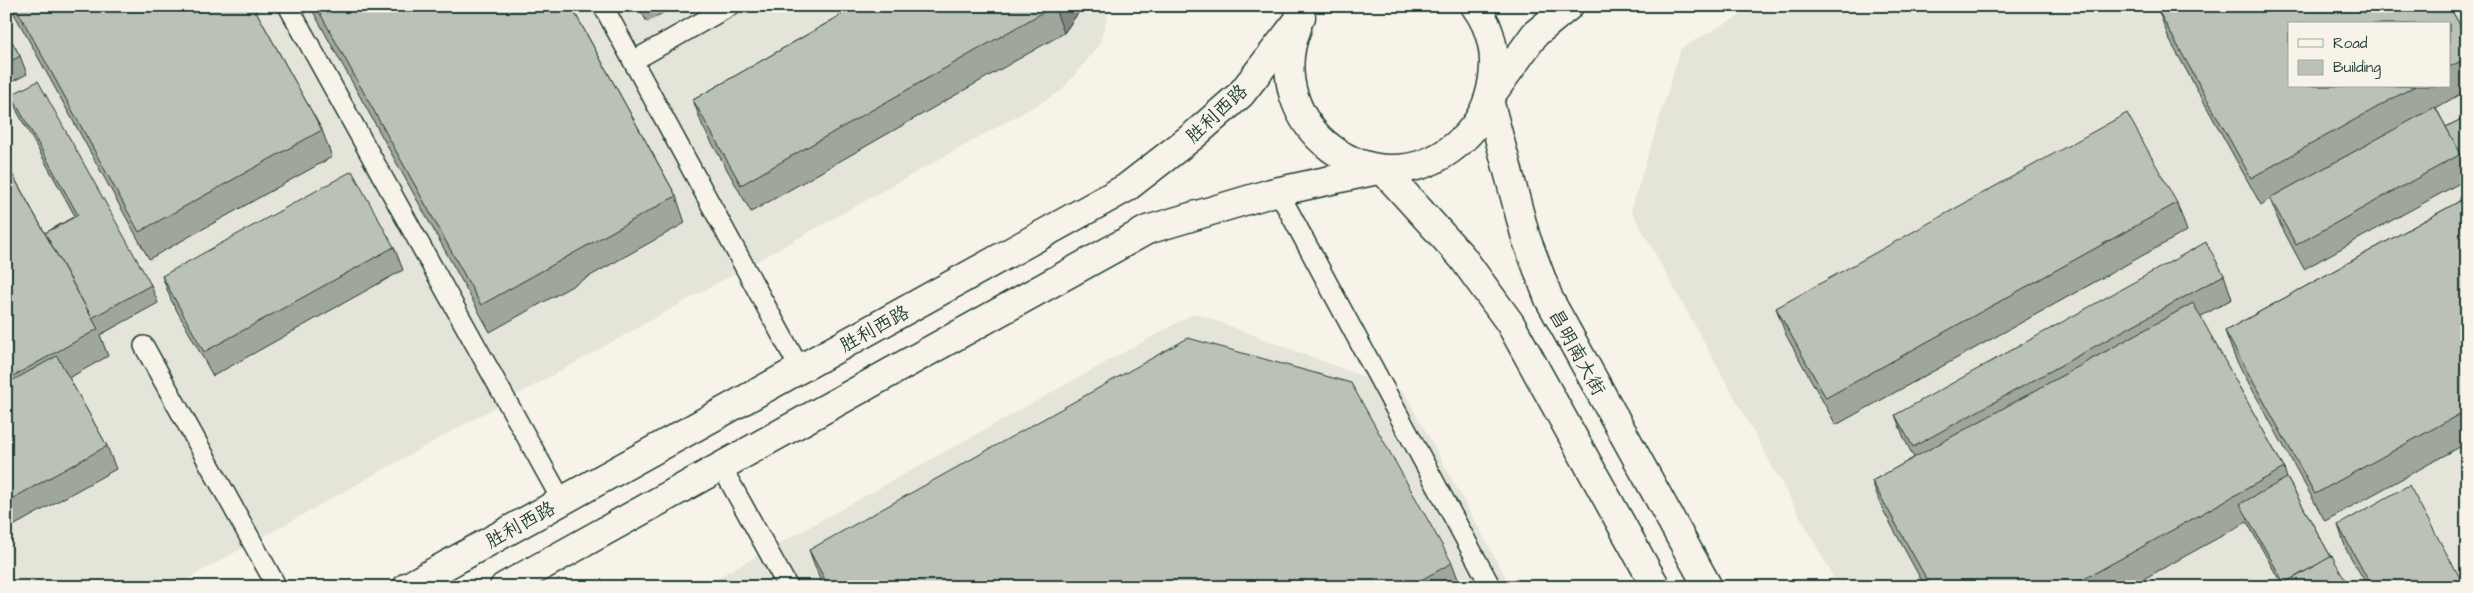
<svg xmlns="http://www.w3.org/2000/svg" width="2473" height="593" font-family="'Architects Daughter','LXGW WenKai TC',sans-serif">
  <rect width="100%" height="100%" fill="#f7f3e8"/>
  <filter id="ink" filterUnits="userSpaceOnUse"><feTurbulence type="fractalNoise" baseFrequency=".02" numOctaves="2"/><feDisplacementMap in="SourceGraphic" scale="10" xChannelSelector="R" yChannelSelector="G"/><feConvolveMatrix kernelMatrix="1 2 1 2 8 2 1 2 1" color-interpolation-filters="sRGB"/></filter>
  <g filter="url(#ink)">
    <!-- built -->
    <g fill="#e5e4d9" fill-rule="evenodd">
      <path d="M6,6H1110L1099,46L1060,92L173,587H6Z"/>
      <path d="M1757,6H2467V587H1839L1631,210L1681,48ZM2289,24H2449V86H2289Z"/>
      <path d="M1195,313L1404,392L1511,587H701Z"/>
    </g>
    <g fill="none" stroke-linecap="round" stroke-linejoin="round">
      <!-- service casing -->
      <g stroke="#1f3d34" stroke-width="22">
        <g id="service">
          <path d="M288,6L562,501"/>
          <path d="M603,6L800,369"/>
          <path d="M633,61L730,6"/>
          <path d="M1278,191L1491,587"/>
          <path d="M144,346L277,587"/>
          <path d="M721,466L788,587"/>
        </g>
      </g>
      <!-- secondary casing -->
      <g stroke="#1f3d34" stroke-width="31">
        <g id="secondary">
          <path d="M1297,28C1259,125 1373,212 1455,146C1474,131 1486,112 1491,89C1498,60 1493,30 1475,6"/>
          <path d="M1492,94L1535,34L1569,6"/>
          <path d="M1489,100L1526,238L1549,299L1708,587"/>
          <path d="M407,587L1126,188L1193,136L1241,94L1301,17L1298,6"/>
          <path d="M504,587L1147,230L1271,193L1382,169L1462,257L1510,323L1656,587"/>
        </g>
      </g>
      <!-- service -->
      <use href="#service" stroke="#f7f3e8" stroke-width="19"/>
      <!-- secondary -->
      <use href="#secondary" stroke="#f7f3e8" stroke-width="28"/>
    </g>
    <!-- wall -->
    <g fill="#a1a69d" stroke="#1f3d34" fill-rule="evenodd">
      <path d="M10,6H253L322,130L332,157L149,259Z"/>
      <path d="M310,6H571L676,196L685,223L490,332Z"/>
      <path d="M638,6H675L647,22Z"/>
      <path d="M857,6H1083L1064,33L751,212L703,127L693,100Z"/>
      <path d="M2169,6H2449L2467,37V90L2436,108L2446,127L2467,116V179L2304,269L2279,222L2270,199L2261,205L2169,39L2159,12ZM2289,24H2449V86H2289Z"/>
      <path d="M6,31L20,56L27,74L6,85Z"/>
      <path d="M11,95L151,285L158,303L100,335L108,356L69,378L107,446L116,469L6,530V163L45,233L75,216L18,113Z"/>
      <path d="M2467,197V443L2325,521L2235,358L2225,331Z"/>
      <path d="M2177,203L2187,231L1836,425L1786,335L1776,308Z"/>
      <path d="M394,247L403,270L213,376L171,300L162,276Z"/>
      <path d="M2224,275L2232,299L2200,317L2284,468L2287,478L2331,557L2282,585L2247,522L2129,587H1925L1882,508L1872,481L1914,458L1904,438L1895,415Z"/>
      <path d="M2338,525L2465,587H2368L2346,549Z"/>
      <path d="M809,550L1452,563L1461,587H824L819,577Z"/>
    </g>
    <!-- shaded-wall -->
    <path fill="#83877f" stroke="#1f3d34" d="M1054,6H1083L1064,33Z"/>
    <!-- building -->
    <g fill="#bbc1b6" stroke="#1f3d34">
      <path d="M15,6H253L322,130L139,232Z"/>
      <path d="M316,6H571L676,196L481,305Z"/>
      <path d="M857,6H1054L741,185L693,100Z"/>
      <path d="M2169,6H2449L2467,37V58L2449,67V24H2289V86H2415L2251,178L2159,12Z"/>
      <path d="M6,31L20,56L6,64Z"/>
      <path d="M38,81L151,285L92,318L45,233L78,215L11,95Z"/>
      <path d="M2435,107L2461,154L2296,245L2270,198Z"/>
      <path d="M2127,113L2177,203L1826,398L1776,308Z"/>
      <path d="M2467,116V157L2463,159L2461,154L2446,127Z"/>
      <path d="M6,163L98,329L6,380Z"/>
      <path d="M352,171L394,247L204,352L162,276Z"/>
      <path d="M2467,197V410L2315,494L2225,331Z"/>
      <path d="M2206,242L2224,275L1913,447L1895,415Z"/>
      <path d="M2193,303L2284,468L2070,587H1931L1872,481Z"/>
      <path d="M1188,338L1351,383L1452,563L1408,587H829L809,550Z"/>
      <path d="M57,356L107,446L6,502V384Z"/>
      <path d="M2287,478L2331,557L2284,583L2240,504Z"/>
      <path d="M2409,485L2465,587H2372L2338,525Z"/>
      <path d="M2332,556L2349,587H2278Z"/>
    </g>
  </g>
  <g text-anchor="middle" stroke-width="4" stroke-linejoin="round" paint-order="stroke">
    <!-- street labels -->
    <g font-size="19" fill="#1f3d34" stroke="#f7f3e8">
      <text transform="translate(1216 113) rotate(-43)" y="7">胜利西路</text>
      <text transform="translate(874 328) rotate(-29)" y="7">胜利西路</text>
      <text transform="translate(1578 352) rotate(61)" y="7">昌明南大街</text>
      <text transform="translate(520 524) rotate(-29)" y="7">胜利西路</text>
    </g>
  </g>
  <!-- margin -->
  <rect width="2473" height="593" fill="none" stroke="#f7f3e8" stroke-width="25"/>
  <rect x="12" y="12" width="2448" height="568" fill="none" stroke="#1f3d34" stroke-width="2" filter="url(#ink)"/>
  <!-- legend -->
  <rect x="2288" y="22" width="162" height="65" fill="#f7f3e8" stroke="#a1aaa0"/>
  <rect x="2298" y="39" width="25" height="8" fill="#f7f3e8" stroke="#a1aaa0"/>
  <text x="2333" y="48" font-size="15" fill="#1f3d34">Road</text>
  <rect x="2298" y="60" width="25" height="15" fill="#bbc1b6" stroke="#a1aaa0"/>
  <text x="2333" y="72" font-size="15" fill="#1f3d34">Building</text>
</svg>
